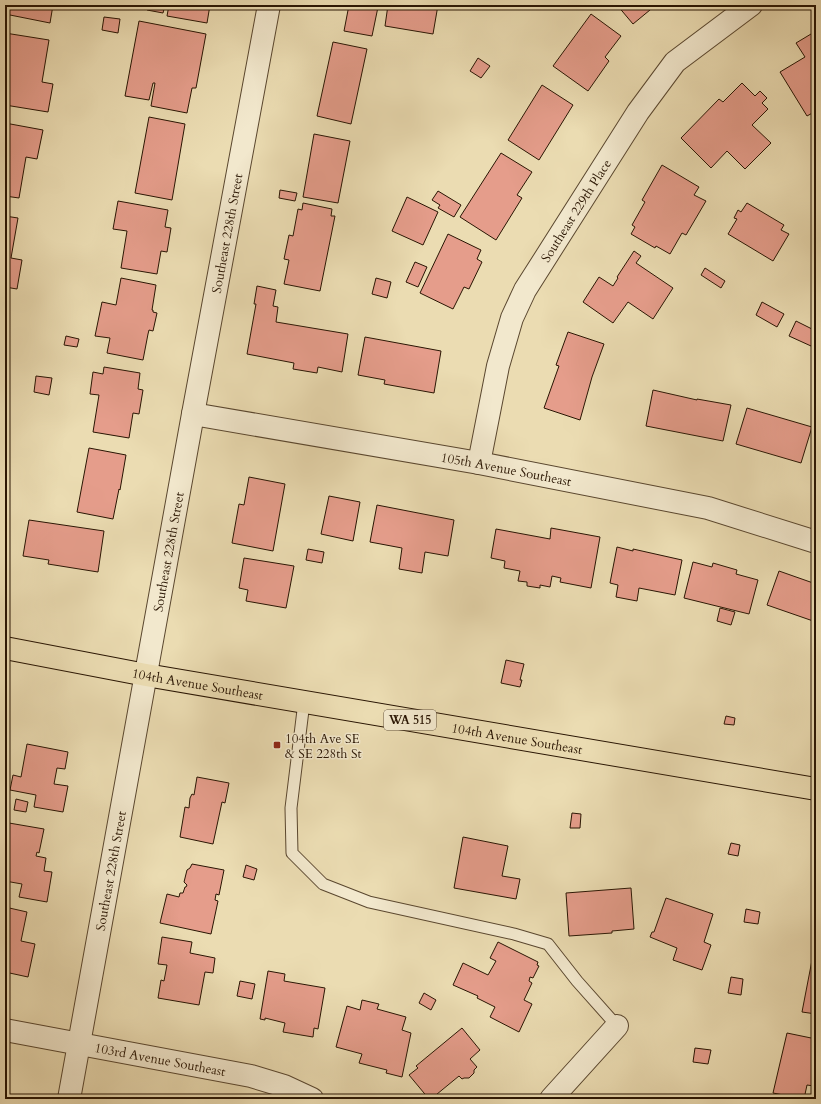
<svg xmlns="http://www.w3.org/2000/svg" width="821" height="1104" font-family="Cardo,serif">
  <rect width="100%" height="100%" fill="#ebdcb2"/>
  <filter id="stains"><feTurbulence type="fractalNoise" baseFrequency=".005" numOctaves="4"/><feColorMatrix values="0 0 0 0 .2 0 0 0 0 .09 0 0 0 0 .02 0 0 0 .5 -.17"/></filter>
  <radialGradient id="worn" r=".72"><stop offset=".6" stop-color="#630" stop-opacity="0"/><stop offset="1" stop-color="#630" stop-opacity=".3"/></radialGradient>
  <!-- building -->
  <g fill="#e59d8b" stroke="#291503">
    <path d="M5,5H53L50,23L5,14Z"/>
    <path d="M148,5H165L163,13L147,10Z"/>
    <path d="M169,5H210L207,23L167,16Z"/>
    <path d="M349,5H367L378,7L372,36L344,31Z"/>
    <path d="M388,5H438L433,34L385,26Z"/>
    <path d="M617,5H656L633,24Z"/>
    <path d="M591,14L621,36L605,57L609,61L588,91L553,66Z"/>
    <path d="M104,17L120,19L118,33L102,30Z"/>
    <path d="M139,21L206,34L196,88H192L187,113L151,106L155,83H153L149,100L125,96Z"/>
    <path d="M816,31V111L807,116L780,72L805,57L796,43Z"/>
    <path d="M5,33L49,40L42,82L53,84L48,112L5,105Z"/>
    <path d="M333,42L367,49L351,124L317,116Z"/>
    <path d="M478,58L490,66L481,78L470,71Z"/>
    <path d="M742,83L755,96L760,91L767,98L762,103L768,109L752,125L771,143L745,169L727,151L711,168L681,138L719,99L723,102Z"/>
    <path d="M542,85L573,105L539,160L508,140Z"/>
    <path d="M149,117L185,124L172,200L135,193Z"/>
    <path d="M5,123L43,130L37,159L26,157L19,198L5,196Z"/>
    <path d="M314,134L350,141L338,203L303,197Z"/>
    <path d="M501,153L532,172L517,195L522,198L496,240L460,217Z"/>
    <path d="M662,165L699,187L694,195L706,201L686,235L682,233L670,254L656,246L655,248L631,234L635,227L632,225L645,202L642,200Z"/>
    <path d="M280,190L297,193L295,201L279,198Z"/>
    <path d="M438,191L461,205L454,217L438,208L440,205L432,200Z"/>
    <path d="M407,197L438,212L423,245L392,231Z"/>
    <path d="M118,201L168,210L165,227L171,228L167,252L161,251L157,274L121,268L127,231L113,229Z"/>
    <path d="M303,203L332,209L331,216H335L320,291L284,284L289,260L284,259L289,235L293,236L298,209L302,210Z"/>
    <path d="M747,203L784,225L781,230L789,234L773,261L728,234L737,219L734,218L738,210L741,212Z"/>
    <path d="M5,216L18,218L11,258L22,260L17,289L5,287Z"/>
    <path d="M448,234L481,250L477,259L482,262L469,289L464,287L453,309L420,293Z"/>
    <path d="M634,251L641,256L636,263L673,288L653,319L628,302L613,323L583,302L599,277L613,286L618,278L617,277Z"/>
    <path d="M415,262L427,267L418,287L406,282Z"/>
    <path d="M705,268L725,281L721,288L701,275Z"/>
    <path d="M121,278L156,285L152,310H153V312L157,313L153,331L149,330L148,334L143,360L107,353L110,338L95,336L102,302L116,305Z"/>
    <path d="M376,278L391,282L387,298L372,294Z"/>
    <path d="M257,286L276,290L273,306L278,307L276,322L348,334L342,372L318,367L317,373L293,369L294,363L247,354L256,304H254Z"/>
    <path d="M762,302L784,314L777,327L756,315Z"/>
    <path d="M796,321L816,331V335L811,346L789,336Z"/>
    <path d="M568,332L604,344L592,377L580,420L544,408L559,366L556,365Z"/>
    <path d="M66,336L79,339L77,347L64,345Z"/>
    <path d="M365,337L441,351L434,393L384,384L385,380L358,375Z"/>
    <path d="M104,367L140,373L138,389L143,390L139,414L133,413L129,438L93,432L99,395L90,394L93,372L103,374Z"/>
    <path d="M36,376L52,378L49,395L34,392Z"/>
    <path d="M653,390L697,400V399L731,405L723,441L646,426Z"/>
    <path d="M747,408L812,427L801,463L736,444Z"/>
    <path d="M89,448L126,455L120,490L119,489L113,519L77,512Z"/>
    <path d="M249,477L285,484L273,551L232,543L239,504L244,505Z"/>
    <path d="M329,496L360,502L353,541L321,534Z"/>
    <path d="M377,505L454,520L448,556L425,552L422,573L399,569L402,548L370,542Z"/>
    <path d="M29,520L104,531L98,572L48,564L49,560L23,556Z"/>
    <path d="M551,528L600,537L591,588L560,582L561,578L552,576L550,587L540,585V588L527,586V582L518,581L520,571L504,568L505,561L491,558L496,529L550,539Z"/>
    <path d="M617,547L633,551V549L682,560L675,595L639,588L637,601L616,597L618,585L610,583Z"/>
    <path d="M308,549L324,552L322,563L306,560Z"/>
    <path d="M244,558L294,566L286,608L246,601L248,590L239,588Z"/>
    <path d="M693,562L712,567L713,563L737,570L736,574L758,580L749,614L684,598Z"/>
    <path d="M779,571L816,584V622L767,605Z"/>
    <path d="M720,608L735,612L731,625L717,621Z"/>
    <path d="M506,660L524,664L520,680H522L520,687L501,683Z"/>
    <path d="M726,716L735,718L734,725L724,724Z"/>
    <path d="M27,744L68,752L65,769L57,768L54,784L68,786L63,812L34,807L36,795L10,790L13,775L21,777Z"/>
    <path d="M197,777L229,783L225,803L222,802L213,844L180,837L185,807L189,808L190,798L192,794L194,795Z"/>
    <path d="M16,799L28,802L26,812L14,810Z"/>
    <path d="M572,813L581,814L580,828H570Z"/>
    <path d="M9,823L44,829L39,853L37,852L36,856L46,858L44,871L52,872L47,902L19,897L22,884L5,881V836L6,837Z"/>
    <path d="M463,837L508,846L502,876L520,879L516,899L454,888Z"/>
    <path d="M731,843L740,845L738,856L728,854Z"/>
    <path d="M192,864L224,870L219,895L216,894L215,900L218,901L211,934L160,923L167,894L179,897L180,893H183L185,887H186L187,885L184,882L187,870L190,868Z"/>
    <path d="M246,865L257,869L254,880L243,877Z"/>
    <path d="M631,888L634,929L612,931V933L569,936L566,893Z"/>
    <path d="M666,898L713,914L704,942L711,945L702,970L673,960L677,948L650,937L652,932H654Z"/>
    <path d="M5,907L27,912L21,941L35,944L28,977L5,972Z"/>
    <path d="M746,909L760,912L758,924L744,922Z"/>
    <path d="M162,937L192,942L190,953L215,958L213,973L205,972L199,1005L158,998L161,980L164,981L167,965L158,964Z"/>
    <path d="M498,942L538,962L537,965L539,966L533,978L530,977L529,981L532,983L524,1000L532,1004L519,1032L490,1017L495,1007L477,998L478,996L453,985L463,963L488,975L496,961L490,958Z"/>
    <path d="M813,955H816V1014L802,1012Z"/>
    <path d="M268,971L285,974L284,981L325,988L318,1029L314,1028L313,1037L283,1032L285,1023L265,1018V1020L260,1019Z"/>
    <path d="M731,977L743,979L741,995L728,993Z"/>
    <path d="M240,981L255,984L252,999L237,996Z"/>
    <path d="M424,993L436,1000L431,1010L419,1003Z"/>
    <path d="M362,1000L379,1004L377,1009L406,1017L402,1030L411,1033L402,1077L386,1073L387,1070L359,1063L362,1054L336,1047L347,1006L360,1010Z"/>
    <path d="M462,1028L480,1050L470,1059L477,1067L474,1070V1073L469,1078H464L462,1079L459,1076L431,1099H429L409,1075L418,1068L416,1066Z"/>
    <path d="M787,1033L816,1039V1079L814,1086L807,1085L804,1099L773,1093Z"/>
    <path d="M695,1048L711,1050L708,1064L693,1062Z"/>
  </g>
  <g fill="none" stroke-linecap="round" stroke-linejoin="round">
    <!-- service casing -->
    <g stroke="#5a472f" stroke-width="13">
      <path id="service" d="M304,702L291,808L292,853L323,884L369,902L514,934L548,944L577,981L617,1026"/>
    </g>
    <!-- minor casing -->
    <g stroke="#5a472f" stroke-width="24">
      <g id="minor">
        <path id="s1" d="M193,414L479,463L708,508L816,542"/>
        <path id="s2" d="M479,463L498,366L512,318L525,290L638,112L675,62L751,5"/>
        <path id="s3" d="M5,1030L251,1076L284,1086L312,1099"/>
        <path id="s4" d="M69,1099L193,414L269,5"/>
        <path d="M551,1099L617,1026"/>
      </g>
    </g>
    <!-- primary casing -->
    <g stroke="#291503" stroke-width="24">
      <g id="primary">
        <path id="s5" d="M5,648L146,675L816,789"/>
      </g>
    </g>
    <!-- service -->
    <use href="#service" stroke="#f2e8cd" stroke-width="11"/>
    <!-- minor -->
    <use href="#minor" stroke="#f2e8cd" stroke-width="22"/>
    <!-- primary -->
    <use href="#primary" stroke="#ebdcb2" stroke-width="22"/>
  </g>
  <!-- markers -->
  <rect fill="#8f2418" stroke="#f2e8cd" stroke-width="1.5" x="273" y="741" width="8" height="8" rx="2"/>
  <g text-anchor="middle" stroke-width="3" stroke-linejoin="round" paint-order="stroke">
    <!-- shield labels -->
    <rect fill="#f2e8cd" stroke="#655440" stroke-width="1" x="384" y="710" width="52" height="20" rx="3"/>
    <g font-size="12" font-weight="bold" fill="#291503">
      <text x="410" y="724">WA 515</text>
    </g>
    <!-- street labels -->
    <g font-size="13" fill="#291503" stroke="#f2e8cd">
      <text dy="5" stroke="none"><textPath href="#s2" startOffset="274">Southeast 229th Place</textPath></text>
      <text dy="5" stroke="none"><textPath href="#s4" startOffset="880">Southeast 228th Street</textPath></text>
      <text dy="5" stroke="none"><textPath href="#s1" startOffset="318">105th Avenue Southeast</textPath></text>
      <text dy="5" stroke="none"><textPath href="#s4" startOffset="556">Southeast 228th Street</textPath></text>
      <text dy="5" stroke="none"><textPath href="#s5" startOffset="196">104th Avenue Southeast</textPath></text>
      <text dy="5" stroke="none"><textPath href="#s5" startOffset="520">104th Avenue Southeast</textPath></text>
      <text dy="5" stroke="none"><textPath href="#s4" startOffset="232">Southeast 228th Street</textPath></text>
      <text dy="5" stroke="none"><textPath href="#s3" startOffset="158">103rd Avenue Southeast</textPath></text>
    </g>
    <!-- poi labels -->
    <g font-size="13" fill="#291503" stroke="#f2e8cd" text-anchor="start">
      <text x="285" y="743">104th Ave SE<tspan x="285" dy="15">&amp; SE 228th St</tspan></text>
    </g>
  </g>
  <!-- margin -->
  <rect width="821" height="1104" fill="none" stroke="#ebdcb2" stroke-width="20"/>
  <rect x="6" y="6" width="809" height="1092" fill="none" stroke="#291503" stroke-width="2"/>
  <rect x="10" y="10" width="801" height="1084" fill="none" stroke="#291503"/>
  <rect width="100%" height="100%" filter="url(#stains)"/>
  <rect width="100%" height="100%" fill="url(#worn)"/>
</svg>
